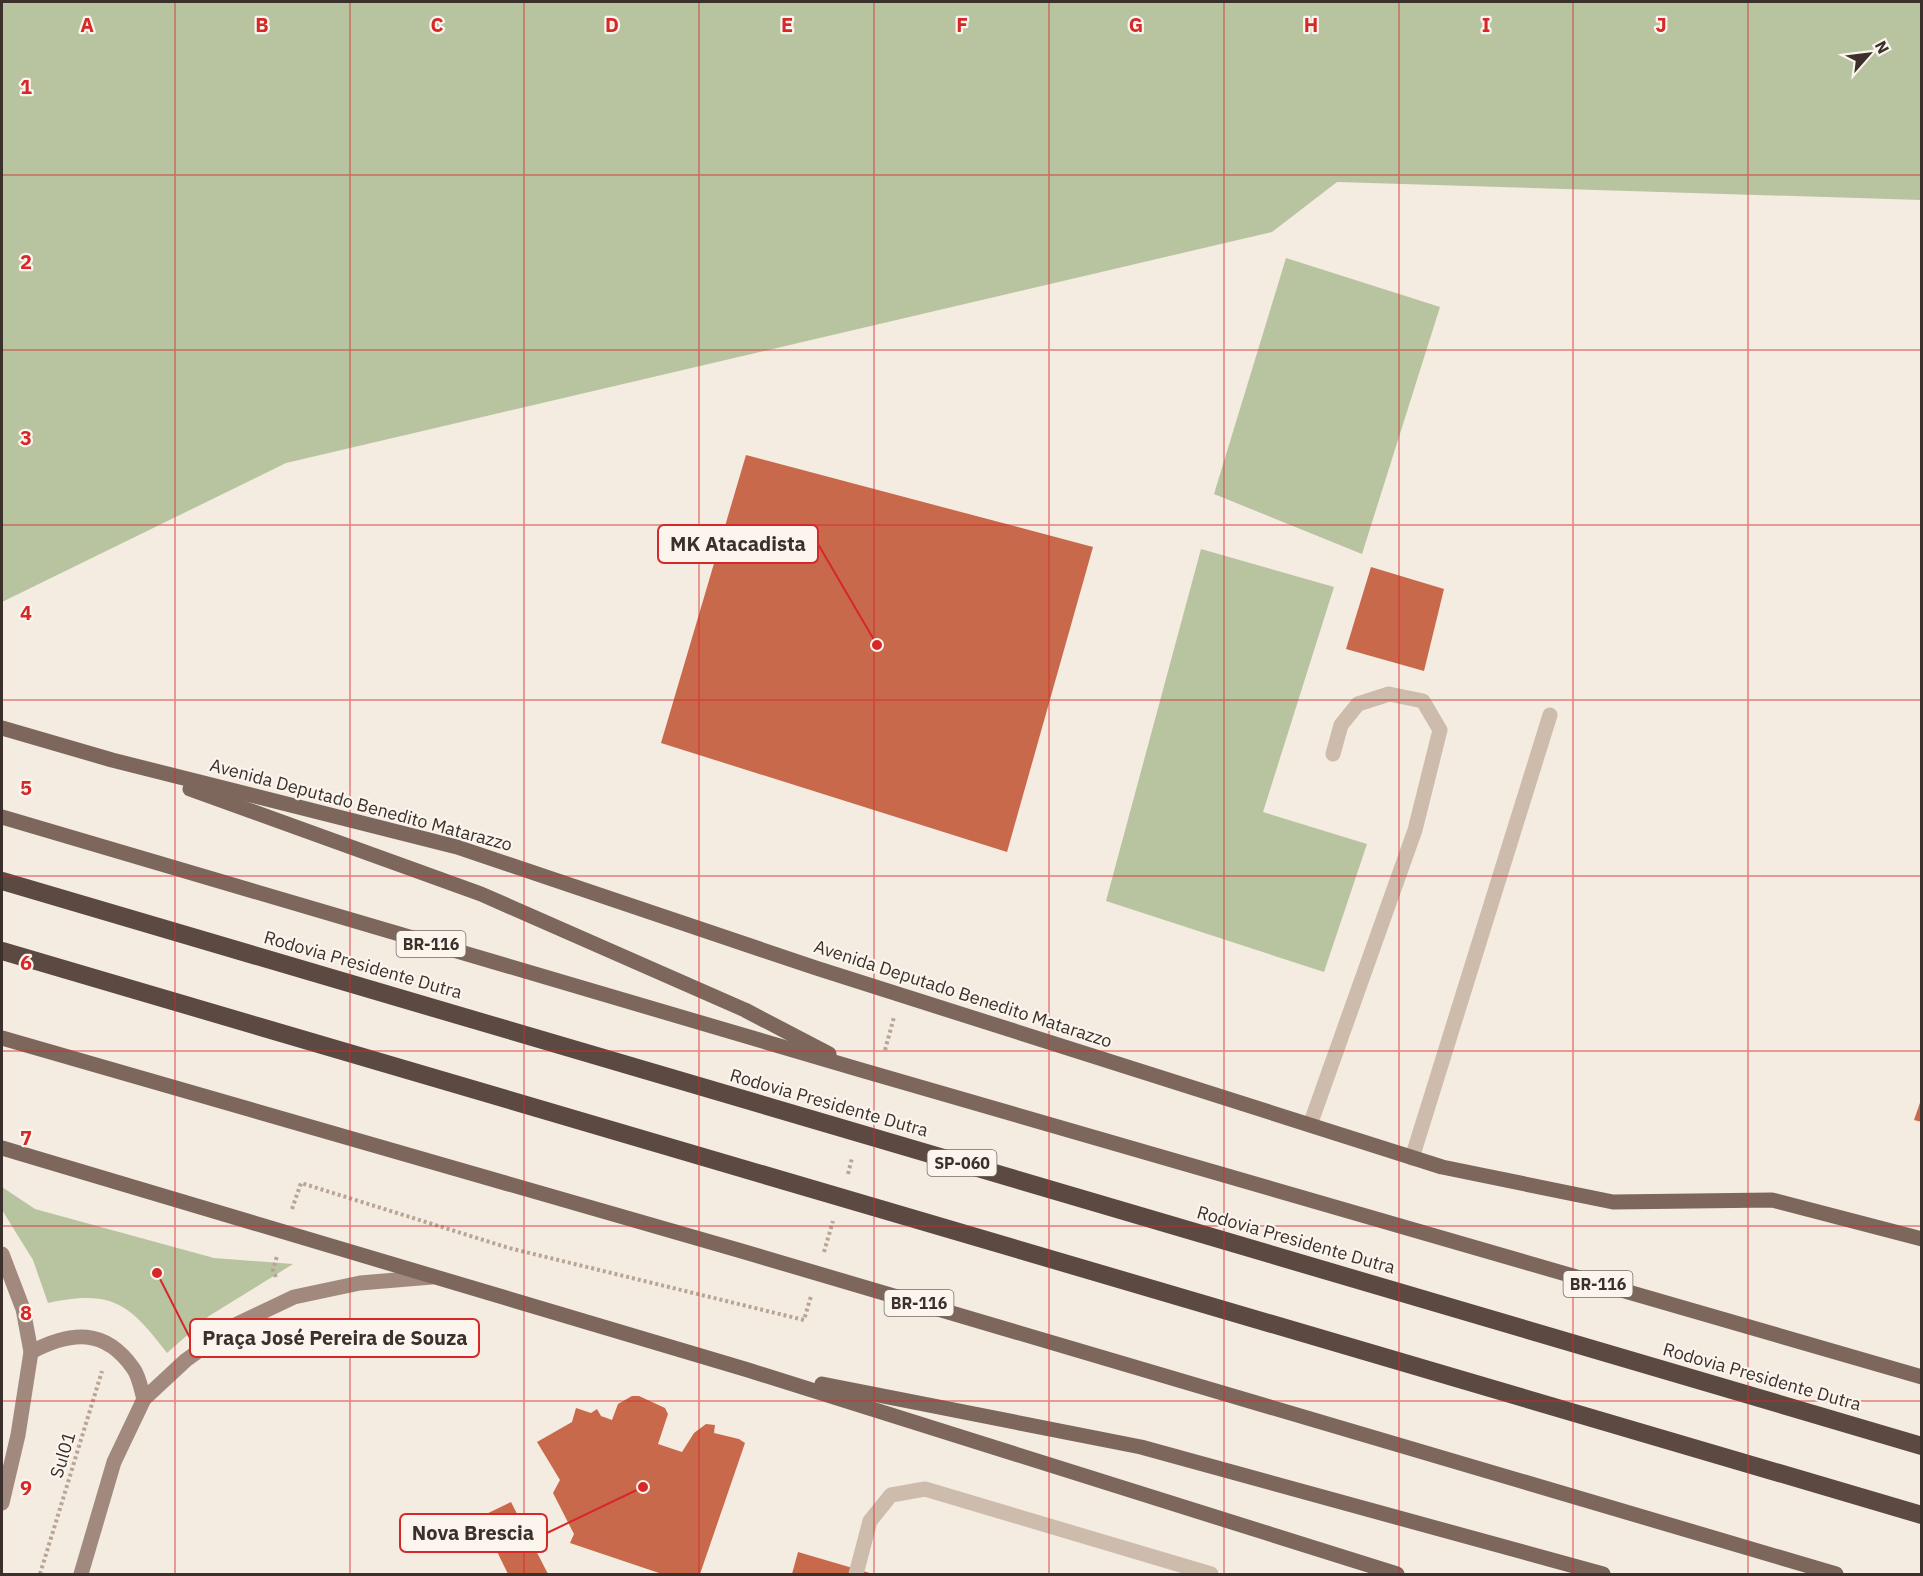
<svg xmlns="http://www.w3.org/2000/svg" width="1923" height="1576" font-family="'IBM Plex Sans',sans-serif">
  <rect width="100%" height="100%" fill="#f4ebe1"/>
  <!-- green -->
  <g fill="#b8c4a0">
    <path d="M2,2H1921V200L1337,182L1272,232L286,463L2,602Z"/>
    <path d="M1286,258L1440,307L1362,554L1214,494Z"/>
    <path d="M1201,549L1334,587L1263,812L1367,844L1324,972L1106,901Z"/>
    <path d="M2,1187L35,1209L214,1258L293,1264L209,1316L167,1353C130,1304 112,1289 48,1303L33,1260L2,1210Z"/>
  </g>
  <!-- building -->
  <g fill="#c8694b">
    <path d="M746,455L1093,547L1007,852L661,743Z"/>
    <path d="M1371,567L1444,589L1424,671L1346,649Z"/>
    <path d="M1922,1097V1122L1914,1120Z"/>
    <path d="M632,1396H639L665,1408L668,1414L658,1444L682,1452L694,1433L706,1424L715,1425L714,1433L739,1439L745,1443L700,1574H662L570,1543L574,1534L553,1493L560,1480L537,1442L572,1422L576,1408L591,1413L597,1409L601,1416L612,1420L618,1404Z"/>
    <path d="M511,1502L548,1574H508L480,1517Z"/>
    <path d="M798,1552L873,1574H792Z"/>
  </g>
  <g fill="none" stroke-linecap="round" stroke-linejoin="round">
    <!-- path -->
    <g stroke="#b9a596" stroke-width="4" stroke-dasharray="3 3" stroke-linecap="butt">
      <path d="M885,1050L894,1017"/>
      <path d="M848,1174L852,1158"/>
      <path d="M292,1209L301,1183L509,1248L804,1320L811,1296"/>
      <path d="M824,1252L833,1221"/>
      <path d="M276,1277L273,1270L277,1256"/>
      <path d="M40,1574L102,1371"/>
    </g>
    <!-- lane -->
    <g stroke="#cdbbac" stroke-width="15">
      <path d="M1310,1125L1415,830L1440,730L1423,701L1389,694L1358,704L1341,725L1333,754"/>
      <path d="M1412,1158L1550,715"/>
      <path d="M856,1574L870,1521L891,1495L925,1489L1211,1574"/>
    </g>
    <!-- secondary -->
    <g stroke="#a18a7d" stroke-width="15">
      <path d="M2,1254L23,1309L31,1352L18,1435L2,1503"/>
      <path d="M31,1352C71,1331 105,1328 133,1368C139,1376 141,1389 144,1399"/>
      <path d="M81,1574L114,1462L144,1399L186,1360L235,1325L294,1297L360,1283L432,1277"/>
    </g>
    <!-- primary -->
    <g stroke="#7d675c" stroke-width="15">
      <path d="M2,728L112,760L457,847L816,968L1442,1167L1613,1202L1772,1200L1922,1239"/>
      <path d="M190,789L481,894L745,1010L829,1054"/>
      <path d="M2,817L861,1070L1922,1377"/>
      <path d="M2,1038L738,1250L1836,1574"/>
      <path d="M2,1148L748,1370L1397,1574"/>
      <path d="M822,1384L1141,1447L1603,1574"/>
    </g>
    <!-- highway -->
    <g stroke="#5c4a42" stroke-width="18">
      <path d="M2,881L1922,1446"/>
      <path d="M2,951L1922,1515"/>
    </g>
  </g>
  <!-- grid -->
  <path fill="none" stroke="#d62828" stroke-width="1.5" stroke-opacity="0.55" d="M175,2V1574M350,2V1574M524,2V1574M699,2V1574M874,2V1574M1049,2V1574M1224,2V1574M1399,2V1574M1573,2V1574M1748,2V1574M2,175H1922M2,350H1922M2,525H1922M2,700H1922M2,876H1922M2,1051H1922M2,1226H1922M2,1401H1922"/>
  <g text-anchor="middle" stroke-width="4.5" stroke-linejoin="round" paint-order="stroke">
    <!-- shield labels -->
    <g fill="#fbf5ee" stroke="#756b66" stroke-width="1.5">
      <rect x="396.5" y="931" width="69" height="26" rx="4.5"/>
      <rect x="927.5" y="1150" width="69" height="26" rx="4.5"/>
      <rect x="1563.5" y="1271" width="69" height="26" rx="4.5"/>
      <rect x="884.5" y="1290" width="69" height="26" rx="4.5"/>
    </g>
    <g font-size="16" font-weight="bold" fill="#3b302b">
      <text x="431" y="950">BR-116</text>
      <text x="962" y="1169">SP-060</text>
      <text x="1598" y="1290">BR-116</text>
      <text x="919" y="1309">BR-116</text>
    </g>
    <!-- street labels -->
    <g font-size="18" fill="#3b302b" stroke="#fbf5ee">
      <text transform="translate(361 805) rotate(15)" y="6">Avenida Deputado Benedito Matarazzo</text>
      <text transform="translate(363 965) rotate(16)" y="6">Rodovia Presidente Dutra</text>
      <text transform="translate(963 994) rotate(18)" y="6">Avenida Deputado Benedito Matarazzo</text>
      <text transform="translate(829 1103) rotate(16)" y="6">Rodovia Presidente Dutra</text>
      <text transform="translate(1296 1240) rotate(16)" y="6">Rodovia Presidente Dutra</text>
      <text transform="translate(1762 1377) rotate(16)" y="6">Rodovia Presidente Dutra</text>
      <text transform="translate(63 1455) rotate(-73)" y="6">Sul01</text>
    </g>
  </g>
  <g font-size="20" text-anchor="middle" font-weight="bold" fill="#d62828" stroke="#fbf5ee" stroke-width="4.5" stroke-linejoin="round" paint-order="stroke">
    <text x="87" y="32">A</text>
    <text x="262" y="32">B</text>
    <text x="437" y="32">C</text>
    <text x="612" y="32">D</text>
    <text x="787" y="32">E</text>
    <text x="962" y="32">F</text>
    <text x="1136" y="32">G</text>
    <text x="1311" y="32">H</text>
    <text x="1486" y="32">I</text>
    <text x="1661" y="32">J</text>
    <text x="26" y="94">1</text>
    <text x="26" y="269">2</text>
    <text x="26" y="445">3</text>
    <text x="26" y="620">4</text>
    <text x="26" y="795">5</text>
    <text x="26" y="970">6</text>
    <text x="26" y="1145">7</text>
    <text x="26" y="1320">8</text>
    <text x="26" y="1495">9</text>
  </g>
  <!-- callouts -->
  <path fill="none" stroke="#d62828" stroke-width="2" d="M877 645L818 544M157 1273L190 1338M643 1487L547 1533"/>
  <g fill="#d62828" stroke="#fbf5ee" stroke-width="2">
    <circle cx="877" cy="645" r="6"/>
    <circle cx="157" cy="1273" r="6"/>
    <circle cx="643" cy="1487" r="6"/>
  </g>
  <g fill="#fbf5ee" stroke="#d62828" stroke-width="2">
    <rect x="658" y="525" width="160" height="38" rx="6"/>
    <rect x="190" y="1319" width="289" height="38" rx="6"/>
    <rect x="400" y="1514" width="147" height="38" rx="6"/>
  </g>
  <g font-size="20" text-anchor="middle" font-weight="bold" fill="#3b302b">
    <text x="738" y="551">MK Atacadista</text>
    <text x="335" y="1345">Praça José Pereira de Souza</text>
    <text x="473" y="1540">Nova Brescia</text>
  </g>
  <!-- border -->
  <rect width="1923" height="1576" fill="none" stroke="#3b302b" stroke-width="6"/>
  <!-- north arrow -->
  <g transform="translate(1869 54) rotate(62)" stroke="#fbf5ee" stroke-width="4.5" paint-order="stroke">
  <path d="M0-4.5L10 22L0 15L-10 22Z" fill="#3b302b"/>
  <text y="-9" font-size="16" font-weight="bold" text-anchor="middle" fill="#3b302b">N</text>
  </g>
</svg>
